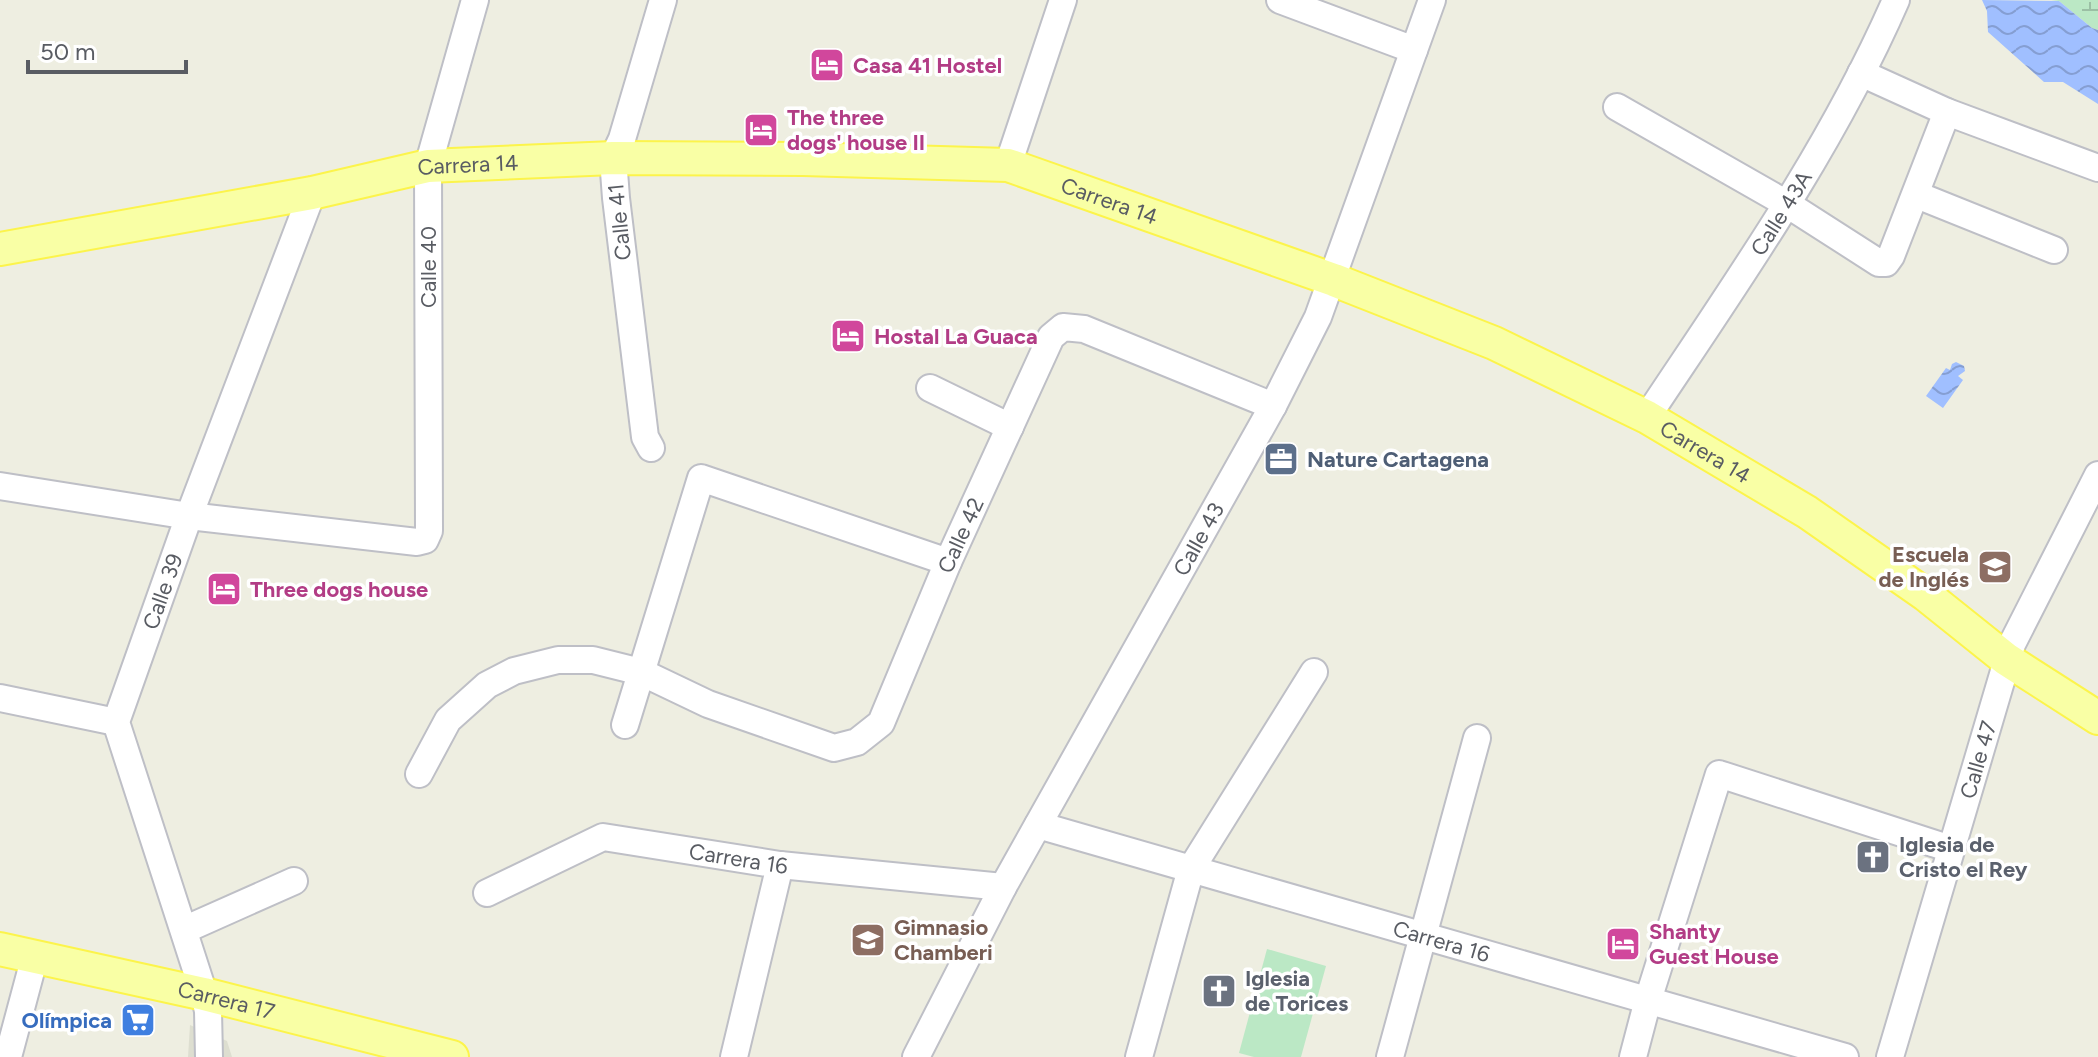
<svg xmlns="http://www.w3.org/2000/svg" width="2098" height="1057" font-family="Figtree,sans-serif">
  <defs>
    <pattern id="wetland-marsh" width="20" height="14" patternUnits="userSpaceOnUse" patternTransform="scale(2)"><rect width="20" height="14" fill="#bbe8c5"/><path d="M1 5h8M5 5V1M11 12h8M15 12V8" fill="none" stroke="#9bbfa4"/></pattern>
    <pattern id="water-waves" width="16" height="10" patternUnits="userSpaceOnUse" patternTransform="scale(2)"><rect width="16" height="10" fill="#a0bfff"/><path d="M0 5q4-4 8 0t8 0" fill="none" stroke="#859ed2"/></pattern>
  </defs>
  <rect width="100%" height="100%" fill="#eeeee1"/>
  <!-- education -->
  <path fill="#ddded0" d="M190,1025L227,1041L232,1057H188Z"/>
  <!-- grass -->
  <path fill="#bbe8c5" d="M1267,949L1326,966L1301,1057H1254L1239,1053Z"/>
  <!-- wetland -->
  <path fill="url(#wetland-marsh)" d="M2051,0H2098V30L2092,28L2059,1Z"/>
  <!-- water -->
  <g fill="url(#water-waves)">
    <path d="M1982,0L2059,1L2092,28L2098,30V104L2063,82H2044L1988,32L1987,11Z"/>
    <path d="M1956,362L1964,366L1965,371L1958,376L1963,380L1943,408L1926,396L1946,368L1950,370L1952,364Z"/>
  </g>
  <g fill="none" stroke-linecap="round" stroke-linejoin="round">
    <!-- minor casing -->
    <g stroke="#bebfc6" stroke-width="30">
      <g id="minor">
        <path d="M1280,0L1414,50"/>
        <path d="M1861,73L1947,112L2098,168"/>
        <path d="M1617,107L1787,204L1879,263H1886L1891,256L1947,112"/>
        <path d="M1008,165L1063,0"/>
        <path d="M1917,195L2054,250"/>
        <path d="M930,388L1010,427"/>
        <path id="s1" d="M1647,417C1736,283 1831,149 1896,0"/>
        <path d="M651,448L645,437L616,198L613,158L622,139L663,0"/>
        <path d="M0,486L189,516L417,542L425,540L429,531L428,166L475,0"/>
        <path d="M0,698L116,722"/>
        <path d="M625,725L701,478L948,562"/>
        <path id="s2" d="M419,774L448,720L487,685L514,671L558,660H593L641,672L708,704L834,748L857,742L881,723L948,562L1051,337L1063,327L1084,329L1273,406"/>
        <path id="s3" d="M1038,825L1845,1057"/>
        <path id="s4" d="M487,893L603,837L780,865L1003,887"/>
        <path d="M184,930L294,881"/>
        <path d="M8,1057L35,956"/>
        <path id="s5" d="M209,1057L208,1011L204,994L116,722L189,516L312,193"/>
        <path d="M734,1057L780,865"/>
        <path id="s6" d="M916,1057L1003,887L1273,406L1318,317L1432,0"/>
        <path d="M1139,1057L1191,869L1314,672"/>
        <path d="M1390,1057L1477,738"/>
        <path d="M1633,1057L1648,1000L1719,774L1951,849"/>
        <path id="s7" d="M1890,1057L2012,644L2098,475"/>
      </g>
    </g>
    <!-- major casing -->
    <g stroke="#fcf44b" stroke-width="36">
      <g id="major">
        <path id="s8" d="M0,249L312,193L428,166L613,158L803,159L1008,165L1334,280L1494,343L1647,417L1807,512L1926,595L2006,659L2098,718"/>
        <path id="s9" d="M0,949L204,994L452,1057"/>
      </g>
    </g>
    <!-- minor -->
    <use href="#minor" stroke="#fff" stroke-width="26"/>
    <!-- major -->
    <use href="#major" stroke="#f9ffa5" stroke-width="32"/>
  </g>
  <!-- icons -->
  <defs>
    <g id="hotel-square" transform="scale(1.8)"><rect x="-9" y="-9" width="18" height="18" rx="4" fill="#d1479c" stroke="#fff"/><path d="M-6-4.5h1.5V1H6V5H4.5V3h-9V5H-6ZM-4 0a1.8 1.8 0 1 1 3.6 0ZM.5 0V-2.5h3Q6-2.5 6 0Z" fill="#fff"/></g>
    <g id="office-square" transform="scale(1.8)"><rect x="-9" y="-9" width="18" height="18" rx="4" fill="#5c6f8a" stroke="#fff"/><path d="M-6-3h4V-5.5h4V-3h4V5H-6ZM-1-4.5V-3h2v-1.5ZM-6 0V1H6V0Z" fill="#fff"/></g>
    <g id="school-square" transform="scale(1.8)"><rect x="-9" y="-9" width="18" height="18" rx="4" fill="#8d6e63" stroke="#fff"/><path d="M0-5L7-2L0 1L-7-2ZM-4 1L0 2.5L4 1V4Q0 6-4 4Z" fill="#fff"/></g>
    <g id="church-square" transform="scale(1.8)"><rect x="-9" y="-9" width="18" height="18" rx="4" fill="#6b7280" stroke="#fff"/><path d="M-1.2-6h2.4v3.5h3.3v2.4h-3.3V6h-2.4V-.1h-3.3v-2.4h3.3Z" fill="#fff"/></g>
    <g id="supermarket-square" transform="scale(1.8)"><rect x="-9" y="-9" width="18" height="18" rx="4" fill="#3f7fe0" stroke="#fff"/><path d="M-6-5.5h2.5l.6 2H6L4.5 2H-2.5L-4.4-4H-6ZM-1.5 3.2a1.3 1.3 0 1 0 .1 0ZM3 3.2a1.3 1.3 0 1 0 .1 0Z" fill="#fff"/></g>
  </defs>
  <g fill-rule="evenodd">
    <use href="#hotel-square" x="827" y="65"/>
    <use href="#hotel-square" x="761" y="130"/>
    <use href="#hotel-square" x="848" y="336"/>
    <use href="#office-square" x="1281" y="459"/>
    <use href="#school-square" x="1995" y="567"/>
    <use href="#hotel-square" x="224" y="589"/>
    <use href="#church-square" x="1873" y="857"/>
    <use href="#school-square" x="868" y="940"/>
    <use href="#hotel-square" x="1623" y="944"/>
    <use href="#church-square" x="1219" y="991"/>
    <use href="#supermarket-square" x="138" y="1020"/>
  </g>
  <g text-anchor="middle" stroke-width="7" stroke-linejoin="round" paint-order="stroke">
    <!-- hotel labels -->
    <g font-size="22" font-weight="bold" fill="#b23c85" stroke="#fff" text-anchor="start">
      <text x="853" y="73">Casa 41 Hostel</text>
      <text x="787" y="125">The three<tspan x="787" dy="25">dogs' house II</tspan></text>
      <text x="874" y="344">Hostal La Guaca</text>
      <text x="250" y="597">Three dogs house</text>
      <text x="1649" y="939">Shanty<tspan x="1649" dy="25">Guest House</tspan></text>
    </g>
    <!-- street labels -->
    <g font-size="22" fill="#595c63" stroke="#fff">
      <text dy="8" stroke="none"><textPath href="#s8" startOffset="476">Carrera 14</textPath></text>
      <text dy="8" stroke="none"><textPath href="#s8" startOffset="1124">Carrera 14</textPath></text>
      <text dy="8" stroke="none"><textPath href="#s1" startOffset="244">Calle 43A</textPath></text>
      <text transform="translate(619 222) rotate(-96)" y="8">Calle 41</text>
      <text transform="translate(428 267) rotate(-90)" y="8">Calle 40</text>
      <text dy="8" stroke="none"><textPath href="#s8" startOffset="1772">Carrera 14</textPath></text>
      <text dy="8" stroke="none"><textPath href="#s2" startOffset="740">Calle 42</textPath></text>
      <text dy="8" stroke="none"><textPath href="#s6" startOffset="590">Calle 43</textPath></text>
      <text dy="8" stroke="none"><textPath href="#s5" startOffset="488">Calle 39</textPath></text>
      <text dy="8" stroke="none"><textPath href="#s7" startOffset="310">Calle 47</textPath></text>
      <text dy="8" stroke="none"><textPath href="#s4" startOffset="266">Carrera 16</textPath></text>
      <text dy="8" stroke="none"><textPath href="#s3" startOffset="420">Carrera 16</textPath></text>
      <text dy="8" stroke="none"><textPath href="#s9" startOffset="232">Carrera 17</textPath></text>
    </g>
    <!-- service labels -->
    <g font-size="22" font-weight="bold" fill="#4e5e75" stroke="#fff" text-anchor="start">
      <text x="1307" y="467">Nature Cartagena</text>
    </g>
    <!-- education labels -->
    <g font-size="22" font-weight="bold" fill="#785e54" stroke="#fff" text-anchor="end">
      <text x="1969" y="562">Escuela<tspan x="1969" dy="25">de Inglés</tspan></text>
      <text x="894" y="935" text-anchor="start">Gimnasio<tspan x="894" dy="25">Chamberi</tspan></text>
    </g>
    <!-- worship labels -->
    <g font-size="22" font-weight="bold" fill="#5b616d" stroke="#fff" text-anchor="start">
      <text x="1899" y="852">Iglesia de<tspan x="1899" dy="25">Cristo el Rey</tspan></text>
      <text x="1245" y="986">Iglesia<tspan x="1245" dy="25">de Torices</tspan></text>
    </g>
    <!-- shop labels -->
    <g font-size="22" font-weight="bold" fill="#366cbe" stroke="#fff" text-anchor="end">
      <text x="112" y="1028">Olímpica</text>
    </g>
  </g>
  <!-- scale -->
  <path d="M28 60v12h158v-12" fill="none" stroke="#595c63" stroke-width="4"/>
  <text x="40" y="60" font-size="24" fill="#595c63" stroke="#ffffff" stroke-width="6" paint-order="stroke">50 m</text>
</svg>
